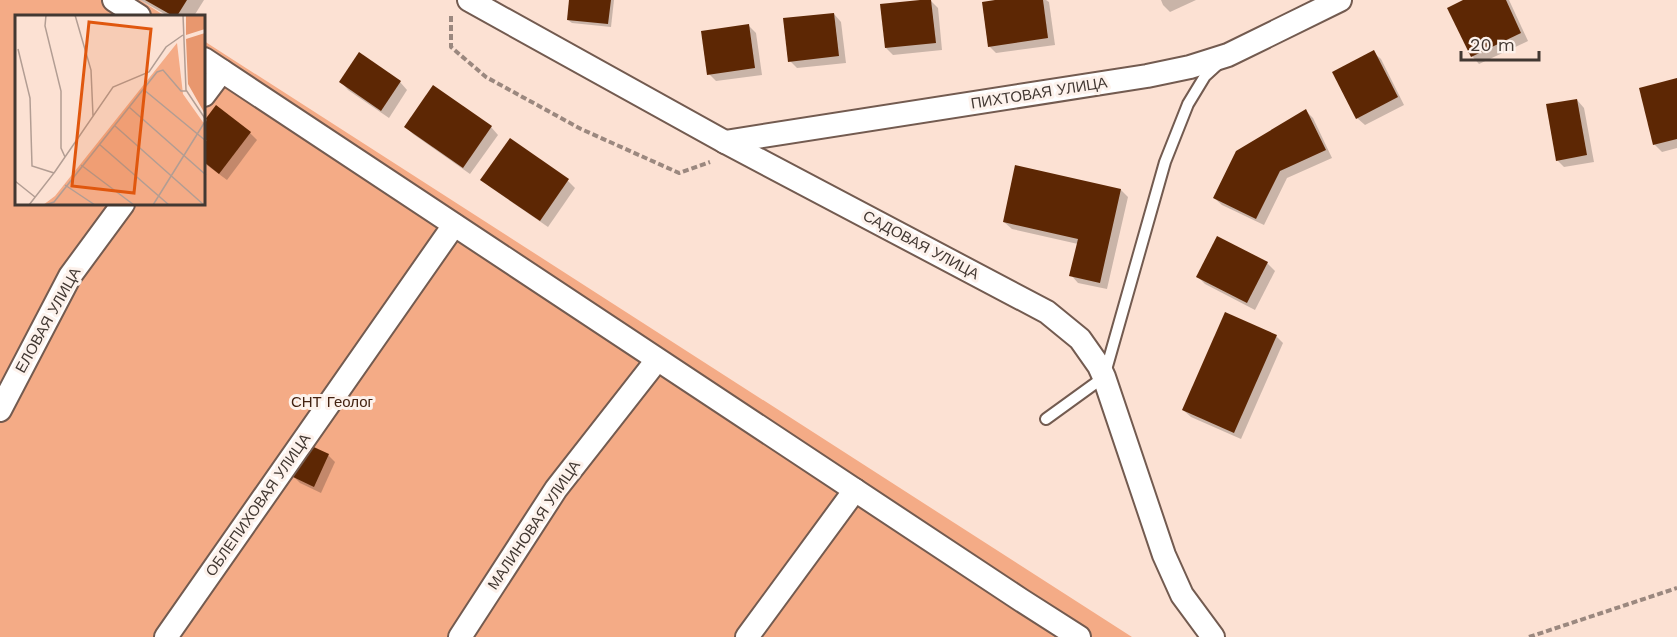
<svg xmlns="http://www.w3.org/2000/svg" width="1677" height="637" font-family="'Work Sans',sans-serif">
  <rect width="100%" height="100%" fill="#fce1d3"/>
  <!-- green -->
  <path fill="#f4ab86" d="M0,0H140L165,16H16V204H204V41L1132,637H0Z"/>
  <!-- shadow -->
  <g fill="#0003">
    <path d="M140,0H204L194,16H168Z"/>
    <path d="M570,0H614L611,27L572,23L568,20Z"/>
    <path d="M930,0L938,8L942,50L893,55L886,48Z"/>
    <path d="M1005,0H1046L1049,2L1055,45L996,53L989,46Z"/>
    <path d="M1161,0H1196L1170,12L1163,5Z"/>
    <path d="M1467,0H1509L1528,41L1479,64L1472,56Z"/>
    <path d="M834,14L841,22L846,63L797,68L790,61Z"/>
    <path d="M748,25L756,33L762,75L716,81L709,74Z"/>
    <path d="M1373,52L1381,59L1404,105L1365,125L1357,118Z"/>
    <path d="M1677,80V148L1662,152L1654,144Z"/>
    <path d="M341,82H400L407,90L389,118L348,90Z"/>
    <path d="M433,87L491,127L498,135L470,174L413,134L406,127Z"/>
    <path d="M1577,100L1584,108L1594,162L1564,167L1557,160Z"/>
    <path d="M1306,111L1313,118L1332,158L1287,178L1264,225L1222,205L1214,198Z"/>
    <path d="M204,124L250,133L257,140L227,180L204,163Z"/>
    <path d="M482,180L568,181L575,188L548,227L490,187Z"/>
    <path d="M1121,190L1128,197L1107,289L1078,283L1071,275L1078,244L1012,229L1004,222Z"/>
    <path d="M1218,238L1267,263L1275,271L1255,310L1205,284L1198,277Z"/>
    <path d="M1276,336L1283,343L1241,439L1191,417L1183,410Z"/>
    <path d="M328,455L335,462L321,493L300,483L293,476Z"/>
  </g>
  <!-- building -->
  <g fill="#5d2704">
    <path d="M145,0H187L177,16H173Z"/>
    <path d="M569,0H611L608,24L567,20Z"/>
    <path d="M920,0H931L936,43L885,48L880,4Z"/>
    <path d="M995,0H1043L1048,38L988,47L982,2Z"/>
    <path d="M1463,0H1506L1521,33L1471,57L1447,8Z"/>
    <path d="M834,13L839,56L788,62L783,18Z"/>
    <path d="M749,24L755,68L707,75L701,31Z"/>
    <path d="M1374,50L1398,97L1356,119L1332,72Z"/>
    <path d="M359,52L401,81L381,111L339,82Z"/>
    <path d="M1677,78V139L1653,145L1639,88Z"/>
    <path d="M433,85L492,126L463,168L404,127Z"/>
    <path d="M1577,99L1587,155L1556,161L1546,104Z"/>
    <path d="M216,105L251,132L219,174L204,162V121Z"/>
    <path d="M1306,109L1326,150L1280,171L1256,219L1213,198L1236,151Z"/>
    <path d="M510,138L569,179L540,221L480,180Z"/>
    <path d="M1015,165L1121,189L1100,283L1069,276L1078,239L1003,222Z"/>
    <path d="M1217,236L1268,262L1247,303L1196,277Z"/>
    <path d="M1225,312L1277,335L1234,433L1182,410Z"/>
    <path d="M305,443L329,454L314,487L291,476Z"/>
  </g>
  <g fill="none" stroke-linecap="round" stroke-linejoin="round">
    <!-- service casing -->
    <g stroke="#735b50" stroke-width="14">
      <path id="service" d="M1046,419L1104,377L1165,162L1188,104L1205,76L1217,65"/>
    </g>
    <!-- minor casing -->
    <g stroke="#735b50" stroke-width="26">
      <g id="minor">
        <path d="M114,0L139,16"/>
        <path d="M469,0L725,142L1047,312L1080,339L1099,366L1104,377L1164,555L1182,595L1213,637"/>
        <path d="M204,59L1021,600L1079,637"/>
        <path d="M204,95L222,71"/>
        <path d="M725,142L1147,76L1190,67L1228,55L1340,0"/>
        <path d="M0,410L70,276L123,204"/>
        <path d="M166,637L454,225"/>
        <path d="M460,637L556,489L657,360"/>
        <path d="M747,637L855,490"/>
      </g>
    </g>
    <!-- path -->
    <g stroke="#9b887f" stroke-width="4" stroke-dasharray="6 3" stroke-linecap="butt">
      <path d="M451,16V47L486,77L581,129L679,173L710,162"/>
      <path d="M1529,637L1677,588"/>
    </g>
    <!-- service -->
    <use href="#service" stroke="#fff" stroke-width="10"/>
    <!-- minor -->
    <use href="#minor" stroke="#fff" stroke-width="22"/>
  </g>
  <g text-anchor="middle" stroke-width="6" stroke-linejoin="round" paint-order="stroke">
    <!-- street labels -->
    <g font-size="15" fill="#423832" stroke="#fdf2ec">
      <text transform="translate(1039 93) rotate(-9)" y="5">ПИХТОВАЯ УЛИЦА</text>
      <text transform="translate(921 245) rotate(28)" y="5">САДОВАЯ УЛИЦА</text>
      <text transform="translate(48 320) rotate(-61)" y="5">ЕЛОВАЯ УЛИЦА</text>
      <text transform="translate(258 505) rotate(-55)" y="5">ОБЛЕПИХОВАЯ УЛИЦА</text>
      <text transform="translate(534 525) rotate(-56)" y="5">МАЛИНОВАЯ УЛИЦА</text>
    </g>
    <!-- park labels -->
    <g font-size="15" fill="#432211" stroke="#fdf2ec">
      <text x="332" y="407">СНТ Геолог</text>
    </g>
  </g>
  <!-- overview -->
  <g transform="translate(15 15)">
    <rect width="190" height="190" fill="#fce1d3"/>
    <path d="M162,28L168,79L190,110V190H28L40,181Z" fill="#f4ab86"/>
    <path d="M171,0H190V14L171,20ZM190,18V99L173,69L171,24Z" fill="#e8976e"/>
    <path fill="none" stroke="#b29d93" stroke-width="1.5" d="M31,0L30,11L46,76V133L50,142M60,0L76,55L78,101M168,0L171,75L191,105M3,34L15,83L17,151L39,158L14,190M128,74L191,126M114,92L191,160M99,110L189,190M84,129L154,190M66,150L119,190M39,158L98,72L134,57L151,32L168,20M0,166L20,182M50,170L80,190M30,190L39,187L142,57L148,55L166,76H172M138,190L191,105"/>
    <path fill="#e0570e" fill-opacity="0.15" stroke="#e0570e" stroke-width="3" d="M74,7L136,14L119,178L57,171Z"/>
    <rect width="190" height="190" fill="none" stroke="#423832" stroke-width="3"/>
  </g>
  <!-- scale -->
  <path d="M1461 51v9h78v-9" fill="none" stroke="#423832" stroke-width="3"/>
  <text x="1470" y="51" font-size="18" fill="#423832" stroke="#fdf2ec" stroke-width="4.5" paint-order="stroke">20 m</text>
</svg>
